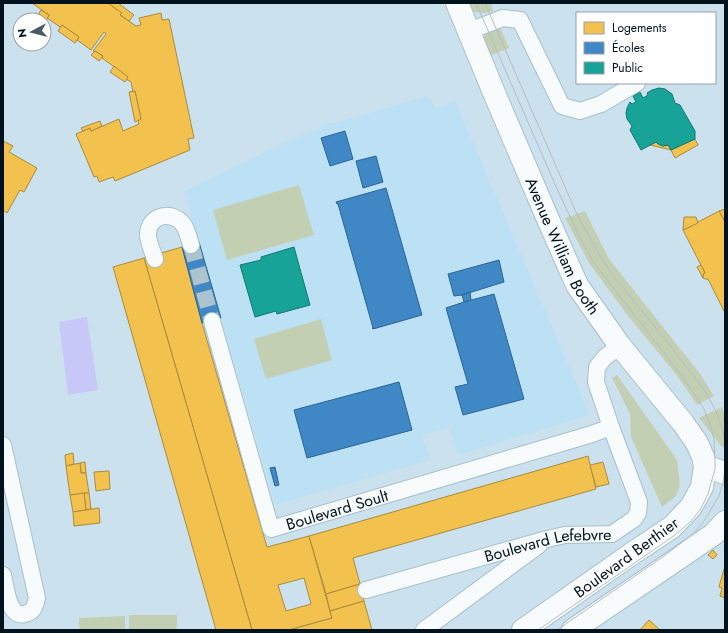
<svg xmlns="http://www.w3.org/2000/svg" width="728" height="633" font-family="Jost,sans-serif">
  <rect width="100%" height="100%" fill="#cbe2ee"/>
  <!-- built -->
  <path fill="#bde1f4" d="M427,96L431,99L435,108L455,100L590,415L458,455L450,428L422,435L430,460L275,505L184,191L325,124L338,122Z"/>
  <!-- green -->
  <g fill="#c3cfb3">
    <path d="M469,3H491L493,11L485,13L475,12L471,9Z"/>
    <path d="M500,28L509,48L486,57L482,42L485,35Z"/>
    <path d="M299,185L314,235L227,260L213,210Z"/>
    <path d="M585,211L609,259L701,375L714,396L697,405L676,374L628,316L589,263L565,218Z"/>
    <path d="M321,319L332,360L266,379L254,339Z"/>
    <path d="M617,375L677,460L680,485L676,496L662,507L631,437L630,414L612,378Z"/>
    <path d="M722,407L725,416V448L721,446L699,418Z"/>
    <rect x="129" y="615" width="48" height="15"/>
    <path d="M125,616V630H79V618Z"/>
  </g>
  <!-- water -->
  <path fill="#c8c8f8" d="M87,317L98,390L68,395L59,322Z"/>
  <!-- homes -->
  <g fill="#f2c14e" stroke="#a98c3f" fill-rule="evenodd">
    <path d="M32,3H108L122,13L120,15L136,26L141,25L139,18L161,13L162,20L169,19L194,138L188,139L190,150L115,181L113,177L99,182L97,176L94,177L76,134L90,128L91,131L119,119L123,131L139,124L138,120L141,119L135,91L133,92L131,82L126,79L128,77L102,58L103,56L95,51L94,52L93,51L106,34L104,32L91,50L77,40L79,37L62,25L60,27L47,18L49,15Z"/>
    <path d="M108,3H118L134,15L129,21L120,15L122,13Z"/>
    <path d="M41,10L49,15L46,21L38,15Z"/>
    <path d="M62,25L79,37L75,43L58,31Z"/>
    <path d="M95,51L103,56L99,61L91,55Z"/>
    <path d="M114,66L128,77L125,82L110,72Z"/>
    <path d="M133,91V92L135,91L141,119L135,122L129,92Z"/>
    <path d="M100,121L102,126L91,131L90,128L83,131L81,128Z"/>
    <path d="M695,139L698,145L675,158L671,150Z"/>
    <path d="M3,141L13,146L9,152L37,168L24,192L20,190L7,213L3,210Z"/>
    <path d="M656,142L658,144L663,146L668,145L671,150L650,145Z"/>
    <path d="M725,209V222L719,211Z"/>
    <path d="M719,211L725,222V313L708,279H705L703,278V274L705,273L683,230Z"/>
    <path d="M684,217H696L698,223L683,230Z"/>
    <path d="M182,247L202,323L267,547L309,536L332,618L289,630H252L144,258ZM304,578L311,604L286,611L278,585Z"/>
    <path d="M144,258L252,630H216L113,267Z"/>
    <path d="M701,265L705,273L703,274V278L697,267Z"/>
    <path d="M73,453L74,464L66,466L65,455Z"/>
    <path d="M588,456L596,489L353,558L360,584L326,594L309,536Z"/>
    <path d="M85,462L86,473H81L80,463Z"/>
    <path d="M603,462L609,484L596,487L590,465Z"/>
    <path d="M80,463L81,473H86L89,493L70,495L66,466Z"/>
    <path d="M109,471L110,489L96,491L94,472Z"/>
    <path d="M84,493H89L91,509L86,510Z"/>
    <path d="M84,493L86,510L73,512L70,495Z"/>
    <path d="M99,508L100,523L74,526L73,512Z"/>
    <path d="M713,550L717,555L713,559L708,555Z"/>
    <path d="M724,569H725V598L720,596L722,588L719,587Z"/>
    <path d="M360,584L364,601L330,611L326,594Z"/>
    <path d="M364,601L372,630H289L332,618L330,611Z"/>
    <path d="M649,620L660,630H640Z"/>
  </g>
  <!-- schools -->
  <g fill="#3f88c5" stroke="#2c6592">
    <path d="M345,131L353,159L330,166L321,138Z"/>
    <path d="M376,156L383,182L363,188L356,161Z"/>
    <path d="M386,188L422,315L373,329L372,328H373L338,204H337L336,202Z"/>
    <path d="M199,242L221,318L202,323L182,247Z"/>
    <path d="M499,260L504,282L462,295L454,296L448,274Z"/>
    <path d="M470,292L471,300L464,302L462,295Z"/>
    <path d="M494,294L524,399L463,415L455,387L468,384L446,308L464,302Z"/>
    <path d="M399,382L412,430L307,458L294,410Z"/>
    <path d="M275,467L279,485L275,486L270,468Z"/>
  </g>
  <!-- public -->
  <g fill="#17a398" stroke="#107873">
    <path d="M659,88L665,89L672,94L675,103L680,105L695,131V139L671,150L668,145L663,146L658,144L656,142L641,150L630,130L632,126L627,119L626,113L627,108L630,102L632,104L636,102L633,96L640,92L643,98L648,95L647,93L652,90Z"/>
    <path d="M294,247L310,305L277,314L276,311L255,317L240,265L261,260V257Z"/>
  </g>
  <g fill="none" stroke-linecap="round" stroke-linejoin="round">
    <!-- street-tunnel -->
    <path stroke="#adc3ce" stroke-width="16" stroke-dasharray="16 8" stroke-linecap="butt" d="M191,245L212,321"/>
    <!-- street casing -->
    <g stroke="#a7bfcc" stroke-width="18">
      <g id="street">
        <path d="M469,31L503,18L520,20L562,106L580,111L601,104L637,83"/>
        <path d="M155,259C153,252 148,242 148,235C148,218 165,211 179,220C187,226 188,236 191,245"/>
        <path id="s1" d="M212,321L271,529L592,434L611,427"/>
        <path d="M3,445L37,598C35,606 34,612 25,614C8,618 6,587 3,575"/>
        <path id="s2" d="M366,590L547,539L565,535L612,534L634,519L638,513L639,502L611,427L596,382L597,367L605,357L620,346"/>
        <path d="M424,630L539,545"/>
      </g>
    </g>
    <!-- secondary casing -->
    <g stroke="#a7bfcc" stroke-width="24">
      <g id="secondary">
        <path id="s3" d="M457,3L495,95L547,217L577,285L620,346L683,423L697,443L703,457L705,466L702,487L691,507L672,527L630,555L523,630"/>
        <path d="M705,466L725,473"/>
        <path d="M573,630L714,534L725,522"/>
      </g>
    </g>
    <!-- street -->
    <use href="#street" stroke="#f7fbfc" stroke-width="16"/>
    <!-- secondary -->
    <use href="#secondary" stroke="#f7fbfc" stroke-width="22"/>
    <!-- tram -->
    <g stroke="#b6bdc0" stroke-width="1">
      <path d="M476,3L558,191L582,242L594,263L675,367L695,395L704,409L710,424L714,439L715,462V469L708,494L700,510L691,521L675,535L538,630"/>
      <path d="M485,3L576,212C588,235 600,257 615,278C636,304 658,330 678,356C701,386 720,406 725,444"/>
      <path d="M557,630L664,556L693,534L704,521L719,496L723,483L725,470"/>
    </g>
  </g>
  <g text-anchor="middle" stroke-width="4" stroke-linejoin="round" paint-order="stroke">
    <!-- street labels -->
    <g font-size="16" fill="#00121c" stroke="#fff">
      <text dy="6" stroke="none"><textPath href="#s3" startOffset="265">Avenue William Booth</textPath></text>
      <text dy="6" stroke="none"><textPath href="#s1" startOffset="285">Boulevard Soult</textPath></text>
      <text dy="6" stroke="none"><textPath href="#s2" startOffset="188">Boulevard Lefebvre</textPath></text>
      <text transform="translate(626 557) rotate(-36)" y="6">Boulevard Berthier</text>
    </g>
  </g>
  <!-- border -->
  <rect width="728" height="633" fill="none" stroke="#00121c" stroke-width="8"/>
  <!-- legend -->
  <rect x="576" y="12" width="140" height="72" fill="#ffffff" stroke="#99a0a4"/>
  <rect x="584" y="22" width="20" height="12" fill="#f2c14e" stroke="#99a0a4"/>
  <text x="612" y="32" font-size="12" fill="#00121c">Logements</text>
  <rect x="584" y="42" width="20" height="12" fill="#3f88c5" stroke="#99a0a4"/>
  <text x="612" y="52" font-size="12" fill="#00121c">Écoles</text>
  <rect x="584" y="62" width="20" height="12" fill="#17a398" stroke="#99a0a4"/>
  <text x="612" y="72" font-size="12" fill="#00121c">Public</text>
  <!-- north arrow -->
  <g transform="translate(32 32) rotate(263)"><circle r="19" fill="#ffffff" stroke="#99a0a4"/>
  <path d="M0-3L7 15L0 10L-7 15Z" fill="#475b66"/>
  <text y="-6" font-size="11" font-weight="bold" text-anchor="middle" fill="#00121c">N</text>
  </g>
</svg>
